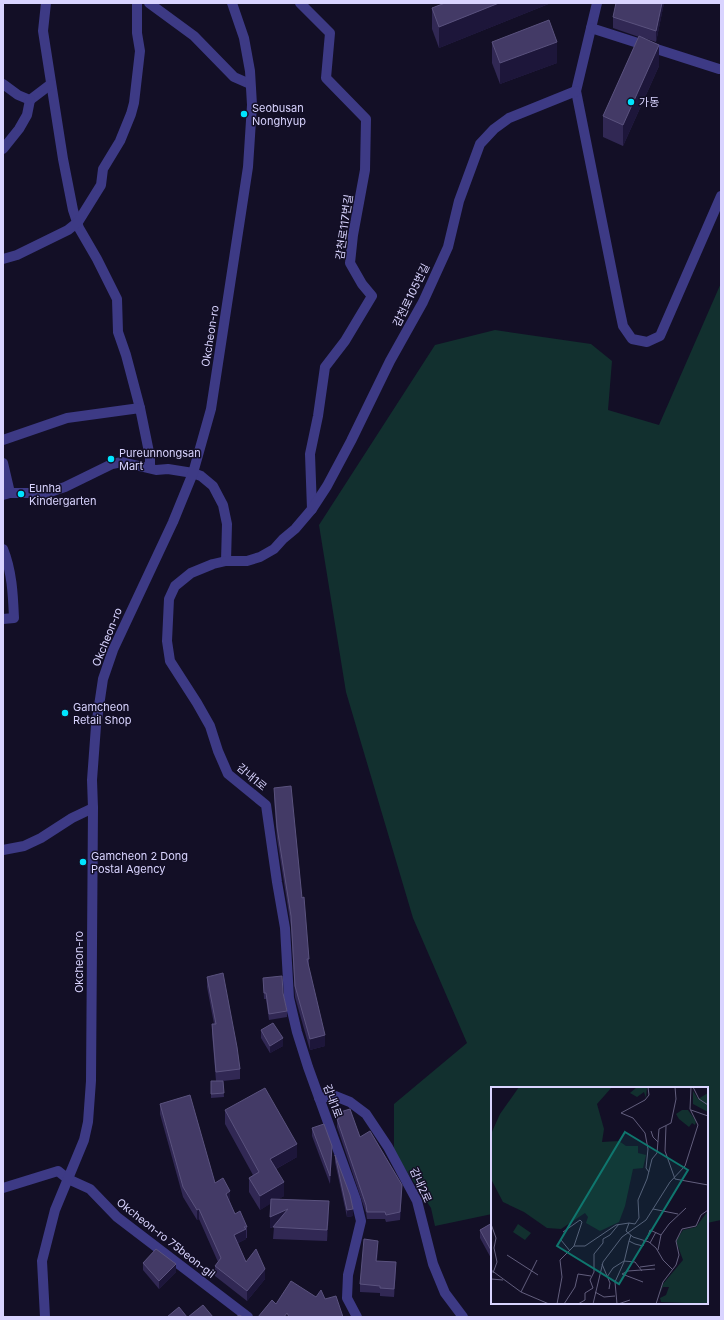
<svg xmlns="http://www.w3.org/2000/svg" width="724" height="1320" font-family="Inter,'Noto Sans KR',sans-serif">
  <rect width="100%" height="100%" fill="#130f26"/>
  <!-- green -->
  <path fill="#12302f" d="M721,283V1220L707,1223V1088H492V1214L435,1226L431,1208L394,1152V1104L467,1043L413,918L346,692L319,525L435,345L495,330L591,344L612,361L608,410L659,425Z"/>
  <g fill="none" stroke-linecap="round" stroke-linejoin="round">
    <!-- minor -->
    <g stroke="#3d3a85" stroke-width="10">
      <path d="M46,3L43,31L63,159L73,210L79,228L97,259L117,299L118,332L126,355L140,408"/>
      <path d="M149,3L194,36L234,77L250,84"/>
      <path d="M300,3L330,33L326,78L366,119L365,170L353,235L350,263L362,284L372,296L345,341L325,367L318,416L310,454L312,509"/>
      <path d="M597,3L576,91L619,307L623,326L632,339L647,342L660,336L721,196"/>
      <path d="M591,28L719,69"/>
      <path d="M3,84L18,95L30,100L51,84"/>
      <path d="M3,149L19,129L27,115L30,100"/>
      <path d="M3,259L17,255L68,230L78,222L101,185L103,169L120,141L131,114L134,103L140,51L137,33V3"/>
      <path d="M3,440L67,418L140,408L150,457V468"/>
      <path d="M3,463L10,493"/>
      <path d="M3,495L10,493H47L65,487L112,464L122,462L156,470L168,469L193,473L201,476L213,486L223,505L227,524L226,561L213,564L191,573L175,586L169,599L167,641L170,661L197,703L210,726L218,751L228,774L266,805L277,882L285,928L289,998L297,1032L308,1067L356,1200L361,1221L348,1275L347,1298L357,1317"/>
      <path d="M3,549C12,571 13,595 14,618L3,619"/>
      <path d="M226,561H247L260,557L274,549L283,539L295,529L312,509L327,486L351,441L390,361L423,302L448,247L459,201L480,144L494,129L509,118L576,91"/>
      <path d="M3,850L24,846L41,838L72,818L93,808"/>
      <path d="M319,1098L335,1096L350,1102L366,1114L388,1147L417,1201L433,1264L445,1293L463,1317"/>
      <path d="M3,1188L58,1171L68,1179L90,1189L117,1217L248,1317"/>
    </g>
    <!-- tertiary -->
    <path stroke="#3d3a85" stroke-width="10" d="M45,1317L42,1261L55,1210L84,1140L88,1122L91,1081L93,808L92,780L96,726L103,679L113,650L173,522L193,473L211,409L248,167L252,105L250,71L244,38L232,3"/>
  </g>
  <!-- wall -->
  <g fill="#312854">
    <path d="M445,3H551L439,48L432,29V8Z"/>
    <path d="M664,3L656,42L644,38L659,66L623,146L603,137V116L639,37L613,28V17Z"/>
    <path d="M492,42L557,63L500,84L492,63Z"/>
    <path d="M274,788L302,898L309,959V970L325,1046L310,1050L295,997L291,927L277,839L274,799Z"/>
    <path d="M207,977L240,1069V1079L223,1081L224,1097L211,1098V1081H216L212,1034V1024H214L207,987Z"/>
    <path d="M263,978L283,993L287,1011V1017L269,1020L266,999H264Z"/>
    <path d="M261,1030L283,1046L270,1053L261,1038Z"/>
    <path d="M160,1104L215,1183L230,1201V1202L235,1214L247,1227V1238H246V1239L238,1243L246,1262L265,1279L247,1301L215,1276V1266L218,1262L199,1219L197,1220L183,1197L160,1114Z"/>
    <path d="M225,1110L297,1157L276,1169L284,1196L278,1199L329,1212L327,1241L273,1239L274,1227L270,1228L271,1203L260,1210L249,1192V1178L253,1175L225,1124Z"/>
    <path d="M337,1113L360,1137L402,1192L400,1220L386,1222L385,1219H367L366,1213L337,1127Z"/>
    <path d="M312,1128L332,1153L330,1184L312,1136Z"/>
    <path d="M335,1155L353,1216L347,1217L335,1162Z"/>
    <path d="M492,1223V1260L480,1238V1230Z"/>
    <path d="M378,1248L377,1261L396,1270L394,1297L380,1296V1293L360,1292V1284Z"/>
    <path d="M143,1263L176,1272L159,1289L143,1270Z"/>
  </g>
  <!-- shaded-wall -->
  <g fill="#1d163a">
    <path d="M499,3H551L439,48V27Z"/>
    <path d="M662,3H664L656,42V31Z"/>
    <path d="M557,42V63L500,84V63Z"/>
    <path d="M659,45V66L623,146V125Z"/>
    <path d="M325,1035V1046L310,1050V1039Z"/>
    <path d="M283,1038V1046L270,1053V1046Z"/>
    <path d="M297,1144V1157L270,1172V1159Z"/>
    <path d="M332,1146V1153L330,1184V1176Z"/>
    <path d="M284,1182V1196L260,1210V1196Z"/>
    <path d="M402,1185V1192L400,1220V1212Z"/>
    <path d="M230,1191V1201L226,1204V1194Z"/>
    <path d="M329,1201V1212L327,1241V1230Z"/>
    <path d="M199,1209V1219L197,1220V1210Z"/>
    <path d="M288,1209V1220L270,1228V1217Z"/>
    <path d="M353,1209V1216L347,1217V1210Z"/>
    <path d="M246,1229V1239L234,1245V1235Z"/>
    <path d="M378,1241V1248L376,1269V1261Z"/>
    <path d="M396,1262V1270L394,1297V1289Z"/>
    <path d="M176,1264V1272L159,1289V1281Z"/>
    <path d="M265,1269V1279L247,1301V1291Z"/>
    <path d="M287,1313V1317H284Z"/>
  </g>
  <!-- building -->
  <g fill="#433a66" stroke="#5a527e">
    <path d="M445,3H499L439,27L432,8Z"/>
    <path d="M616,3H662L656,31L613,17Z"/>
    <path d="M549,20L557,42L500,63L492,42Z"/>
    <path d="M639,36L659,45L623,125L603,116Z"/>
    <path d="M291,786L302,898L304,897L309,959H307L325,1035L310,1039L295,986L291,916L277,827L274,788Z"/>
    <path d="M223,973L237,1047L240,1069L216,1072L212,1024H216L207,977Z"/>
    <path d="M282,976L283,993L287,1011L269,1014L266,993H264L263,978Z"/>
    <path d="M273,1023L283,1038L270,1046L261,1030Z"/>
    <path d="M211,1081H223L224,1093L211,1094Z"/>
    <path d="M265,1088L297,1144L270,1159L284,1182L260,1196L249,1178L259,1172L225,1110Z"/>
    <path d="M190,1095L215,1183L223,1178L230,1191L226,1194L235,1214L240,1211L247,1227H244L246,1229L234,1235L246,1262L256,1249L265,1269L247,1291L215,1266L221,1258L199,1209L197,1210L183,1187L160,1104Z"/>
    <path d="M350,1109L360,1137L370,1131L402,1185L400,1212L386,1215L385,1212H367L366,1205L337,1119H339L337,1113Z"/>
    <path d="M324,1124L332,1146L330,1176L312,1128Z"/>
    <path d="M335,1155L350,1195L353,1209L347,1210Z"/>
    <path d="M271,1199L329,1201L327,1230L273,1227L288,1209L270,1217Z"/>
    <path d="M492,1223V1252L480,1230Z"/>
    <path d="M364,1239L378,1241L376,1261L396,1262L394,1289L380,1288V1286L360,1284Z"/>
    <path d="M156,1249L176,1264L159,1281L143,1263Z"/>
    <path d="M291,1281L316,1297L321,1290L325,1299L336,1296L343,1317H289L287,1313L284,1317H258L272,1300L276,1304Z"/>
    <path d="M203,1305L213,1317H188Z"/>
    <path d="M179,1307L187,1317H167Z"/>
    <path d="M239,1315L243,1317H236Z"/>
  </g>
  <!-- markers -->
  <g fill="#00e5ff" stroke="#130f26" stroke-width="1.5">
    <circle cx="631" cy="102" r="4"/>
    <circle cx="244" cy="114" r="4"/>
    <circle cx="111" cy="459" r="4"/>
    <circle cx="21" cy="494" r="4"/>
    <circle cx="65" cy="713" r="4"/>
    <circle cx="83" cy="862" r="4"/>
  </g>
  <g text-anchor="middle" stroke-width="3" stroke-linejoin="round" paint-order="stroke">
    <!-- poi labels -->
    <g font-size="11" fill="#d9d4ff" stroke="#130f26" text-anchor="start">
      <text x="639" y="106">가동</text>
      <text x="252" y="112">Seobusan<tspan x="252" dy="13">Nonghyup</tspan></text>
      <text x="119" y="457">Pureunnongsan<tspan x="119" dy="13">Mart</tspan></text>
      <text x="29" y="492">Eunha<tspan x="29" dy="13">Kindergarten</tspan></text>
      <text x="73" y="711">Gamcheon<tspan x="73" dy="13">Retail Shop</tspan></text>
      <text x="91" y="860">Gamcheon 2 Dong<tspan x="91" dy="13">Postal Agency</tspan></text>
    </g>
    <!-- street labels -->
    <g font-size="11" fill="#d9d4ff" stroke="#130f26">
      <text transform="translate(344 227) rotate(-82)" y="4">감천로117번길</text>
      <text transform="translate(411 295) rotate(-64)" y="4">감천로105번길</text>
      <text transform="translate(210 336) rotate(-81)" y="4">Okcheon-ro</text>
      <text transform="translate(107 637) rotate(-68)" y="4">Okcheon-ro</text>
      <text transform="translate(252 777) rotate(40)" y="4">감내1로</text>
      <text transform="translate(79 962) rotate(-90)" y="4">Okcheon-ro</text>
      <text transform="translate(333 1101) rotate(70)" y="4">감내1로</text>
      <text transform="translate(421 1185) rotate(66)" y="4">감내2로</text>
      <text transform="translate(166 1238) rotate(38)" y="4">Okcheon-ro 75beon-gil</text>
    </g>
  </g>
  <!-- overview -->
  <g transform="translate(491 1087)">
    <rect width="217" height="217" fill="#130f26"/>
    <path d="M28,0H121L106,17L113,42L111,55L128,54L135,59H147V66L155,68L152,81L142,82L134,119L128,135L109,144L95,136L97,130L94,126L70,142L56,141L33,125L12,115L0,92V47L9,27ZM146,0H156L155,11L153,5L146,10L139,6ZM202,4L207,12L217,6V25L202,17ZM191,23H197L205,34L204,38L201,36L198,40L188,32L185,27ZM217,124V217L170,215L169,211L175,208L178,200H172L168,208L172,197L192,173L185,154L192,143L205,140ZM27,137L40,146L34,153L22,145Z" fill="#12302f"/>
    <path fill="none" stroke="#625e7d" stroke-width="1" d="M157,0L158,8L154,13L130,26L142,31L154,46L157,62L155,81L158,85M202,0L208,12L217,18M200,23L217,29M175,39L174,64L184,92L217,98M160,44L162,50L167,55M162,122L187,127M0,137L5,151L3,161L6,175L2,186M140,148L138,154L144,157L152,159L153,154M156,152L159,143L170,148M70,153L79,164M159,156L165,145M83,159H94L125,138L138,136M167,163L170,148L178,137L195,121M16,168L47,188M111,177L119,196L118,202M149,180L164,178M0,183L30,205L58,217M182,183L172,173L165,161L158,155L142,150L135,144L138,136L144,137L148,131L147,113L156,92L161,72L166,66L168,42L180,36L185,12L184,0M131,187L137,184L164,182M131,187L152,195M116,190L122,181L133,174L144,175L151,184M0,192L12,193M30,205L46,173M104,205L113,210L124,209M66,217L71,190L69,173L83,159L91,135L89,133L72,145M73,217L84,200L87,187L100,189M87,217L94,213V206L102,201L99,193L103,185V167L112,156V152L119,148L128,137M102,217L112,175L131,150L155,133L179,95L194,79L207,38L199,22L200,0M126,217L124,195L133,175L138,154M127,217L139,213M165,217L172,195L185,178L188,168L185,154L191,142L205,139L210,128L217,123"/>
    <path fill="#0f766e" fill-opacity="0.15" stroke="#0f766e" stroke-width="2" d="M134,45L197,83L128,197L66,159Z"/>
    <rect width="217" height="217" fill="none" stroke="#d9d4ff" stroke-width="2"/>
  </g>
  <!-- border -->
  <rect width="724" height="1320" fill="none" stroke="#d9d4ff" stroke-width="8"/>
</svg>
